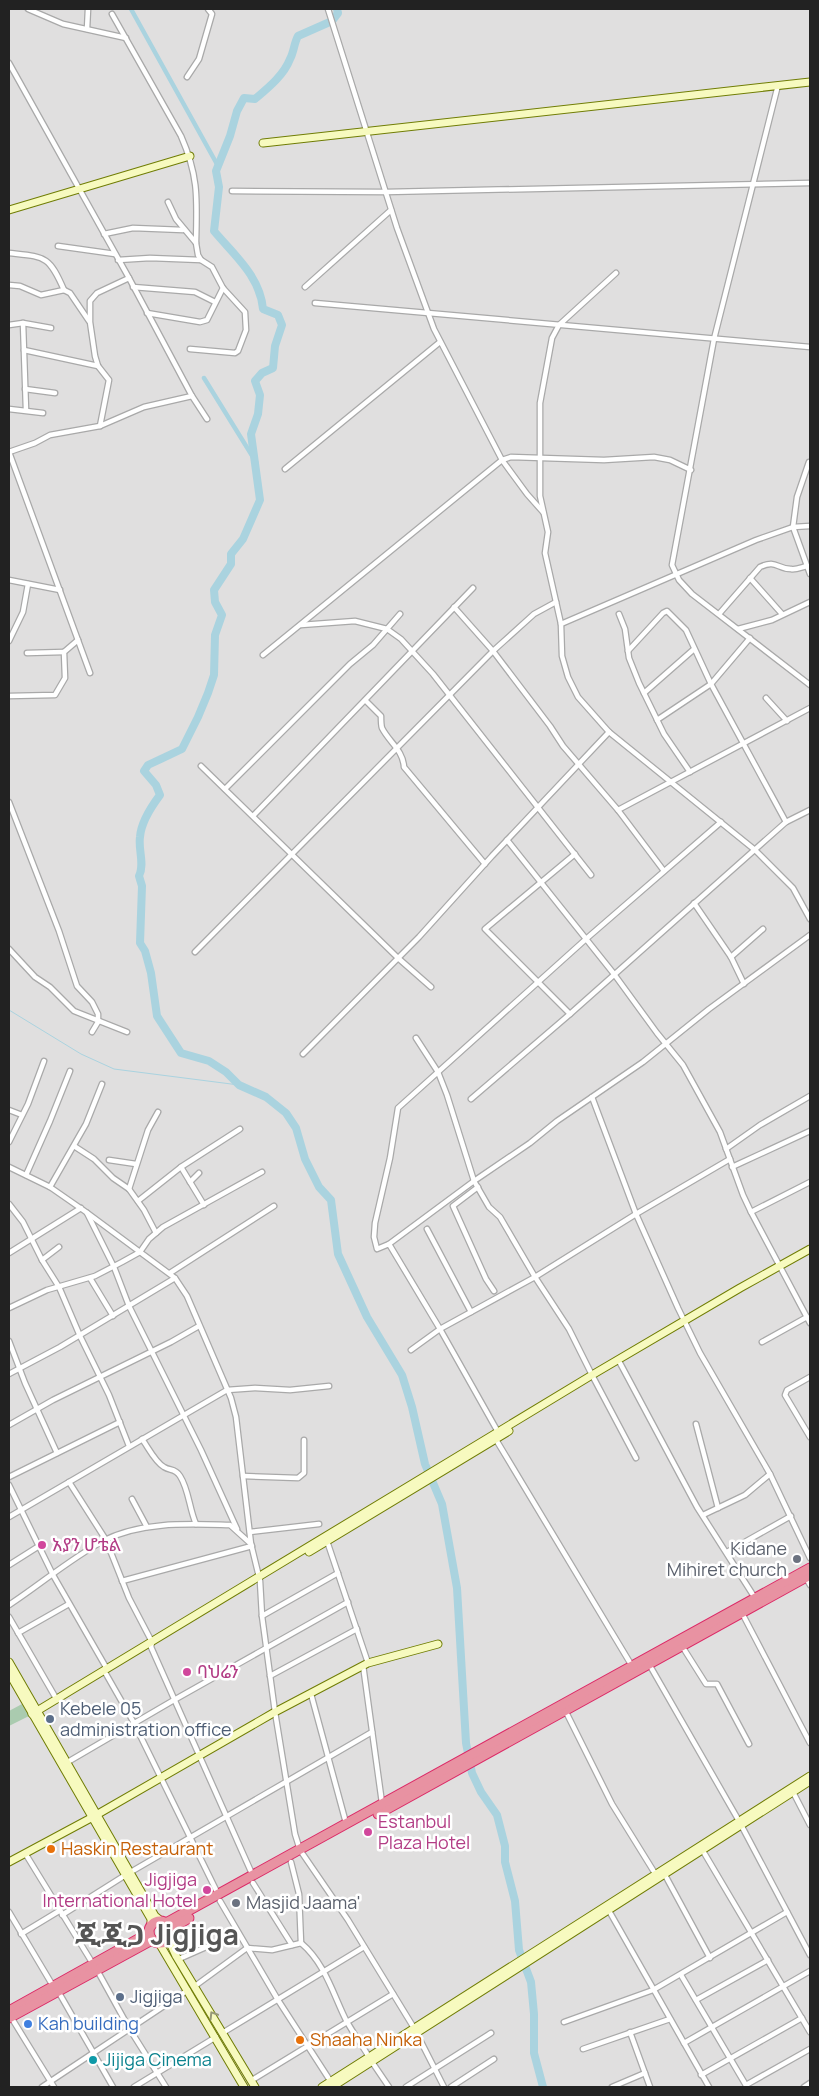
<svg xmlns="http://www.w3.org/2000/svg" width="819" height="2096" font-family="Manrope,'Noto Sans Ethiopic',sans-serif">
  <rect width="100%" height="100%" fill="#f2efe9"/>
  <!-- residential -->
  <rect fill="#e0dfdf" x="9" y="9" width="801" height="2078"/>
  <!-- cemetery -->
  <path fill="#aacbaf" d="M22,1704L29,1716L9,1726V1711Z"/>
  <g fill="none" stroke-linecap="round" stroke-linejoin="round">
    <!-- stream -->
    <path stroke="#aad3df" stroke-width="1" d="M9,1010L81,1054L114,1069L239,1085"/>
    <!-- canal -->
    <g stroke="#aad3df" stroke-width="4.5">
      <path d="M131,9L218,166"/>
      <path d="M204,378L256,462"/>
    </g>
    <!-- river -->
    <path stroke="#aad3df" stroke-width="8" d="M337,9L338,13L332,21L298,36C294,43 294,52 290,59C284,75 268,88 255,99L244,98L237,111L230,136L216,171L219,187L214,231C234,255 260,276 263,309L278,315L282,325L275,346L273,368L262,373L255,381L260,395L258,414L251,434L260,500L243,539L231,554V564L214,590L215,602L222,615L215,635L214,675L208,693L198,717L182,749L148,765L144,771L156,785L160,795C151,807 141,822 140,837C138,850 145,864 139,876L142,886L140,943L145,951L151,973L157,1016L181,1053L209,1061L226,1072L239,1085L266,1097L286,1113L296,1128L305,1159L319,1187L331,1200L338,1254L367,1317L402,1375L412,1407L425,1464L442,1504L457,1588L466,1743L472,1773L481,1792L497,1815L505,1846V1862L515,1901L519,1950L531,1982L534,2014V2053L543,2087"/>
    <!-- street casing -->
    <g stroke="#a9a9a9" stroke-width="7">
      <g id="street">
        <path d="M28,9L63,24L126,38"/>
        <path d="M328,9L397,228L434,329L502,460L527,494L543,512"/>
        <path d="M112,14L181,136C199,177 197,199 196,243"/>
        <path d="M87,29L88,9"/>
        <path d="M9,63L129,278L192,396L207,419"/>
        <path d="M187,77L199,59L212,14L208,9"/>
        <path d="M778,85L714,339L672,565L679,580L692,594L810,685"/>
        <path d="M232,191L386,192L810,183"/>
        <path d="M168,202L176,219L196,243L198,255L201,260L212,267L223,288L245,312L246,330L238,351L235,353L190,349"/>
        <path d="M104,234L133,228L183,230"/>
        <path d="M58,246L115,254"/>
        <path d="M9,253C45,257 49,255 64,290"/>
        <path d="M118,260L150,258L201,260"/>
        <path d="M616,273L559,325L552,338L540,403V496L548,532L545,553L561,624L562,656L568,677L578,697L609,732L755,850L793,888L810,919"/>
        <path d="M9,285L20,286L41,295L64,290L70,293L89,321"/>
        <path d="M133,287L195,292L215,302"/>
        <path d="M305,287L391,210"/>
        <path d="M315,303L810,347"/>
        <path d="M147,313L200,322L207,320L223,288"/>
        <path d="M23,323L26,410"/>
        <path d="M9,325L23,323L51,328"/>
        <path d="M24,350L98,366"/>
        <path d="M25,389L55,393"/>
        <path d="M9,409L43,413"/>
        <path d="M100,426L109,380L98,366L95,356L90,322V301L97,293L129,278"/>
        <path d="M9,452L90,673"/>
        <path d="M9,452L35,443L50,435L100,426L144,407L192,396"/>
        <path d="M809,462L797,497L793,527L810,574"/>
        <path d="M285,469L440,342"/>
        <path d="M750,578L782,614"/>
        <path d="M9,580L60,590"/>
        <path d="M454,607L493,651L550,726L563,746L618,810L664,871"/>
        <path d="M619,614L625,629L629,658L639,683L664,734L690,772"/>
        <path d="M719,614L760,567C776,559 777,569 791,569C796,570 802,567 807,566"/>
        <path d="M561,624L756,540L793,527L810,526"/>
        <path d="M301,625L355,621L387,629L401,639L433,674L591,875"/>
        <path d="M738,629L772,620L810,602"/>
        <path d="M9,641L23,612L28,584"/>
        <path d="M628,651L663,613L667,611L686,630L711,684L786,822"/>
        <path d="M27,653L64,652"/>
        <path d="M263,655L502,460L511,457L604,460L654,457L670,460L691,470"/>
        <path d="M644,693L693,650"/>
        <path d="M9,696L55,695L65,678L64,652L78,640"/>
        <path d="M766,698L787,721"/>
        <path d="M366,701L381,716C381,719 381,725 382,728C389,742 403,750 404,767L485,864"/>
        <path d="M657,720L711,684L750,638"/>
        <path d="M201,766L398,958L431,987"/>
        <path d="M225,789L350,664L373,645L400,614"/>
        <path d="M9,802L59,931L77,986L92,1002L98,1014V1022L92,1032"/>
        <path d="M618,810L810,708"/>
        <path d="M253,816L473,588"/>
        <path d="M507,840L614,974L657,1033L683,1065L720,1132L743,1195L751,1212L810,1323"/>
        <path d="M694,903L731,957L744,984"/>
        <path d="M9,949L35,977L50,987L74,1011L127,1032"/>
        <path d="M195,952L493,651L534,614L556,602"/>
        <path d="M731,957L763,929"/>
        <path d="M570,1014L485,929L575,854"/>
        <path d="M416,1038L438,1072L447,1095L474,1181L489,1207L500,1217L535,1277L569,1329L592,1375L636,1458"/>
        <path d="M303,1054L419,937L492,856L609,732"/>
        <path d="M592,1097L636,1214L678,1308L700,1353L770,1474L810,1558"/>
        <path d="M471,1099L570,1014L786,822L810,810"/>
        <path d="M9,1110L22,1115"/>
        <path d="M9,1142L28,1104L44,1061"/>
        <path d="M74,1146L94,1159L113,1178L129,1189L144,1210L156,1233"/>
        <path d="M726,1149L760,1125L810,1096"/>
        <path d="M109,1160L136,1164"/>
        <path d="M9,1167L50,1187L86,1212L175,1278L187,1296L231,1398L236,1417L251,1544L260,1581L262,1616L275,1712L295,1834L300,1850L348,1920L414,2028L444,2087"/>
        <path d="M181,1167L204,1205"/>
        <path d="M732,1167L810,1131"/>
        <path d="M26,1175L50,1121L70,1071"/>
        <path d="M190,1182L199,1173"/>
        <path d="M50,1187L86,1124L102,1084"/>
        <path d="M478,1187L453,1206L486,1279L494,1291"/>
        <path d="M129,1189L148,1130L158,1112"/>
        <path d="M138,1201L181,1167L240,1129"/>
        <path d="M9,1204L23,1222L42,1260L59,1287L80,1336L109,1395L129,1446"/>
        <path d="M751,1212L810,1182"/>
        <path d="M87,1213L114,1267L129,1306L201,1450L237,1529"/>
        <path d="M427,1229L471,1312"/>
        <path d="M389,1244L474,1181L530,1143L557,1121L643,1062L709,1009L810,935"/>
        <path d="M9,1253L81,1208"/>
        <path d="M42,1260L59,1247"/>
        <path d="M170,1273L274,1206"/>
        <path d="M90,1278L113,1316"/>
        <path d="M9,1308L47,1290L95,1276L122,1262L140,1252L149,1239L163,1227L262,1172"/>
        <path d="M9,1341L25,1383L57,1453"/>
        <path d="M762,1342L807,1317"/>
        <path d="M411,1350L440,1329L535,1277L636,1214L730,1159"/>
        <path d="M620,1363L697,1507L755,1598"/>
        <path d="M9,1374L60,1347L175,1278"/>
        <path d="M810,1377L787,1390L785,1395L810,1437"/>
        <path d="M696,1424L718,1508"/>
        <path d="M9,1425L53,1400L171,1342L199,1326"/>
        <path d="M498,1432L440,1329L389,1244L377,1249L374,1237L375,1223L390,1158L398,1108L586,939L721,822"/>
        <path d="M495,1438L632,1666"/>
        <path d="M142,1439C148,1447 155,1462 164,1467C170,1471 175,1468 180,1476C189,1490 189,1508 196,1524"/>
        <path d="M243,1476L298,1478L304,1473V1440"/>
        <path d="M9,1477L120,1422"/>
        <path d="M69,1482L106,1540L129,1598L152,1642L151,1647L253,1876"/>
        <path d="M9,1485L53,1575L107,1669"/>
        <path d="M132,1499L147,1527"/>
        <path d="M703,1515L745,1495L770,1474"/>
        <path d="M9,1517L227,1390L255,1388L290,1390L329,1386"/>
        <path d="M250,1532L319,1524"/>
        <path d="M327,1541L368,1663"/>
        <path d="M727,1552L791,1516"/>
        <path d="M9,1565L39,1546"/>
        <path d="M806,1578L810,1585"/>
        <path d="M122,1581L252,1546"/>
        <path d="M9,1605C41,1584 71,1558 105,1540C143,1521 190,1524 230,1525L251,1544"/>
        <path d="M742,1613L810,1743"/>
        <path d="M262,1616L338,1573"/>
        <path d="M9,1617L57,1700"/>
        <path d="M18,1633L69,1604"/>
        <path d="M682,1646L706,1684H717L749,1744"/>
        <path d="M649,1664L739,1821L810,1955"/>
        <path d="M363,1665L382,1803"/>
        <path d="M106,1674L134,1723L218,1894"/>
        <path d="M270,1676L357,1629"/>
        <path d="M311,1694L346,1823"/>
        <path d="M565,1710L612,1804L656,1875"/>
        <path d="M66,1763L174,1700L348,1602"/>
        <path d="M793,1792L810,1825"/>
        <path d="M703,1851L810,2032"/>
        <path d="M25,1853L93,1964"/>
        <path d="M291,1862L299,1894L301,1943"/>
        <path d="M129,1873L372,1732"/>
        <path d="M665,1875L710,1958"/>
        <path d="M253,1883L292,1945"/>
        <path d="M220,1901L278,2000L331,2082"/>
        <path d="M608,1909L709,2087"/>
        <path d="M9,1912L53,1986"/>
        <path d="M62,1915L124,1876"/>
        <path d="M21,1934L59,1911"/>
        <path d="M179,1959L238,1933"/>
        <path d="M97,1970L129,2028L166,2087"/>
        <path d="M681,1975L747,2087"/>
        <path d="M195,1986L247,1948L272,1950L301,1943C325,1963 333,1994 346,2020C353,2033 362,2045 369,2057"/>
        <path d="M58,1991L113,2087"/>
        <path d="M696,2000L768,1960"/>
        <path d="M11,2017L54,2087"/>
        <path d="M564,2022L653,1990L787,1912"/>
        <path d="M224,2032L364,1947"/>
        <path d="M630,2032L650,2087"/>
        <path d="M684,2043L810,1971"/>
        <path d="M583,2049L670,2019"/>
        <path d="M372,2062L389,2087"/>
        <path d="M701,2075L802,2018"/>
        <path d="M252,2080L393,1994"/>
        <path d="M746,2085L810,2049"/>
        <path d="M42,2087L188,1990"/>
        <path d="M134,2087L216,2037"/>
        <path d="M406,2087L491,2033"/>
        <path d="M451,2087L494,2059"/>
        <path d="M612,2087L645,2073"/>
        <path d="M804,2087L810,2083"/>
      </g>
    </g>
    <!-- secondary casing -->
    <g stroke="#707d05" stroke-width="9">
      <g id="secondary">
        <path d="M263,143L810,82"/>
        <path d="M9,210L190,156"/>
        <path d="M309,1552L509,1431"/>
        <path d="M9,1662L155,1916L161,1921"/>
        <path d="M9,1673L151,1919V1925"/>
        <path d="M32,1714L592,1375L740,1288L810,1249"/>
        <path d="M9,1862L91,1818L275,1712L368,1663L438,1644"/>
        <path d="M170,1936L171,1945L176,1956L255,2087"/>
        <path d="M159,1943L244,2087"/>
        <path d="M322,2087L810,1776"/>
        <path d="M332,2087L810,1781"/>
      </g>
    </g>
    <!-- highway casing -->
    <g stroke="#dc2a67" stroke-width="11">
      <g id="highway">
        <path d="M378,1814L810,1575"/>
        <circle cx="160" cy="1932" r="11"/>
        <path d="M166,1923L810,1568"/>
        <path d="M170,1929L189,1918"/>
        <path d="M9,2011L149,1933"/>
        <path d="M9,2018L152,1940"/>
      </g>
    </g>
    <!-- street -->
    <use href="#street" stroke="#fff" stroke-width="4.5"/>
    <!-- secondary -->
    <use href="#secondary" stroke="#f7fabf" stroke-width="7"/>
    <!-- highway -->
    <use href="#highway" stroke="#e892a2" stroke-width="9"/>
  </g>
  <!-- one-way arrows -->
  <defs><path id="oneway-chevron" d="M-2-3.5L2.5 0L-2 3.5" fill="none" stroke-width="1.6" stroke-linecap="round" stroke-linejoin="round" transform="scale(1.25)"/></defs>
  <use stroke="#979978" href="#oneway-chevron" transform="translate(213 2015) rotate(-122)"/>
  <!-- markers -->
  <g fill="#d1479c" stroke="#fff" stroke-width="2">
    <circle cx="42" cy="1545" r="5"/>
    <circle cx="187" cy="1672" r="5"/>
    <circle cx="368" cy="1832" r="5"/>
    <circle cx="207" cy="1890" r="5"/>
  </g>
  <g fill="#6b7280" stroke="#fff" stroke-width="2">
    <circle cx="797" cy="1559" r="5"/>
    <circle cx="236" cy="1903" r="5"/>
  </g>
  <g fill="#5c6f8a" stroke="#fff" stroke-width="2">
    <circle cx="50" cy="1719" r="5"/>
    <circle cx="120" cy="1997" r="5"/>
  </g>
  <g fill="#e8710a" stroke="#fff" stroke-width="2">
    <circle cx="51" cy="1849" r="5"/>
    <circle cx="300" cy="2040" r="5"/>
  </g>
  <circle fill="#3f7fe0" stroke="#fff" stroke-width="2" cx="28" cy="2024" r="5"/>
  <circle fill="#0f9aa8" stroke="#fff" stroke-width="2" cx="93" cy="2060" r="5"/>
  <g text-anchor="middle" stroke-width="5" stroke-linejoin="round" paint-order="stroke">
    <!-- hotel labels -->
    <g font-size="18" fill="#b23c85" stroke="#fff" text-anchor="start">
      <text x="52" y="1551">አያን ሆቴል</text>
      <text x="197" y="1678">ባህሬን</text>
      <text x="378" y="1828">Estanbul<tspan x="378" dy="21">Plaza Hotel</tspan></text>
      <text x="197" y="1886" text-anchor="end">Jigjiga<tspan x="197" dy="21">International Hotel</tspan></text>
    </g>
    <!-- worship labels -->
    <g font-size="18" fill="#5b616d" stroke="#fff" text-anchor="end">
      <text x="787" y="1555">Kidane<tspan x="787" dy="21">Mihiret church</tspan></text>
      <text x="246" y="1909" text-anchor="start">Masjid Jaama'</text>
    </g>
    <!-- service labels -->
    <g font-size="18" fill="#4e5e75" stroke="#fff" text-anchor="start">
      <text x="60" y="1715">Kebele 05<tspan x="60" dy="21">administration office</tspan></text>
      <text x="130" y="2003">Jigjiga</text>
    </g>
    <!-- food labels -->
    <g font-size="18" fill="#c56008" stroke="#fff" text-anchor="start">
      <text x="61" y="1855">Haskin Restaurant</text>
      <text x="310" y="2046">Shaaha Ninka</text>
    </g>
    <!-- shop labels -->
    <g font-size="18" fill="#366cbe" stroke="#fff" text-anchor="start">
      <text x="38" y="2030">Kah building</text>
    </g>
    <!-- culture labels -->
    <g font-size="18" fill="#0d838f" stroke="#fff" text-anchor="start">
      <text x="103" y="2066">Jijiga Cinema</text>
    </g>
    <!-- town labels -->
    <g font-size="28" font-weight="bold" fill="#555" stroke="#fff">
      <text x="157" y="1945">ጂጂጋ Jigjiga</text>
    </g>
  </g>
  <!-- border -->
  <rect width="819" height="2096" fill="none" stroke="#222222" stroke-width="20"/>
</svg>
